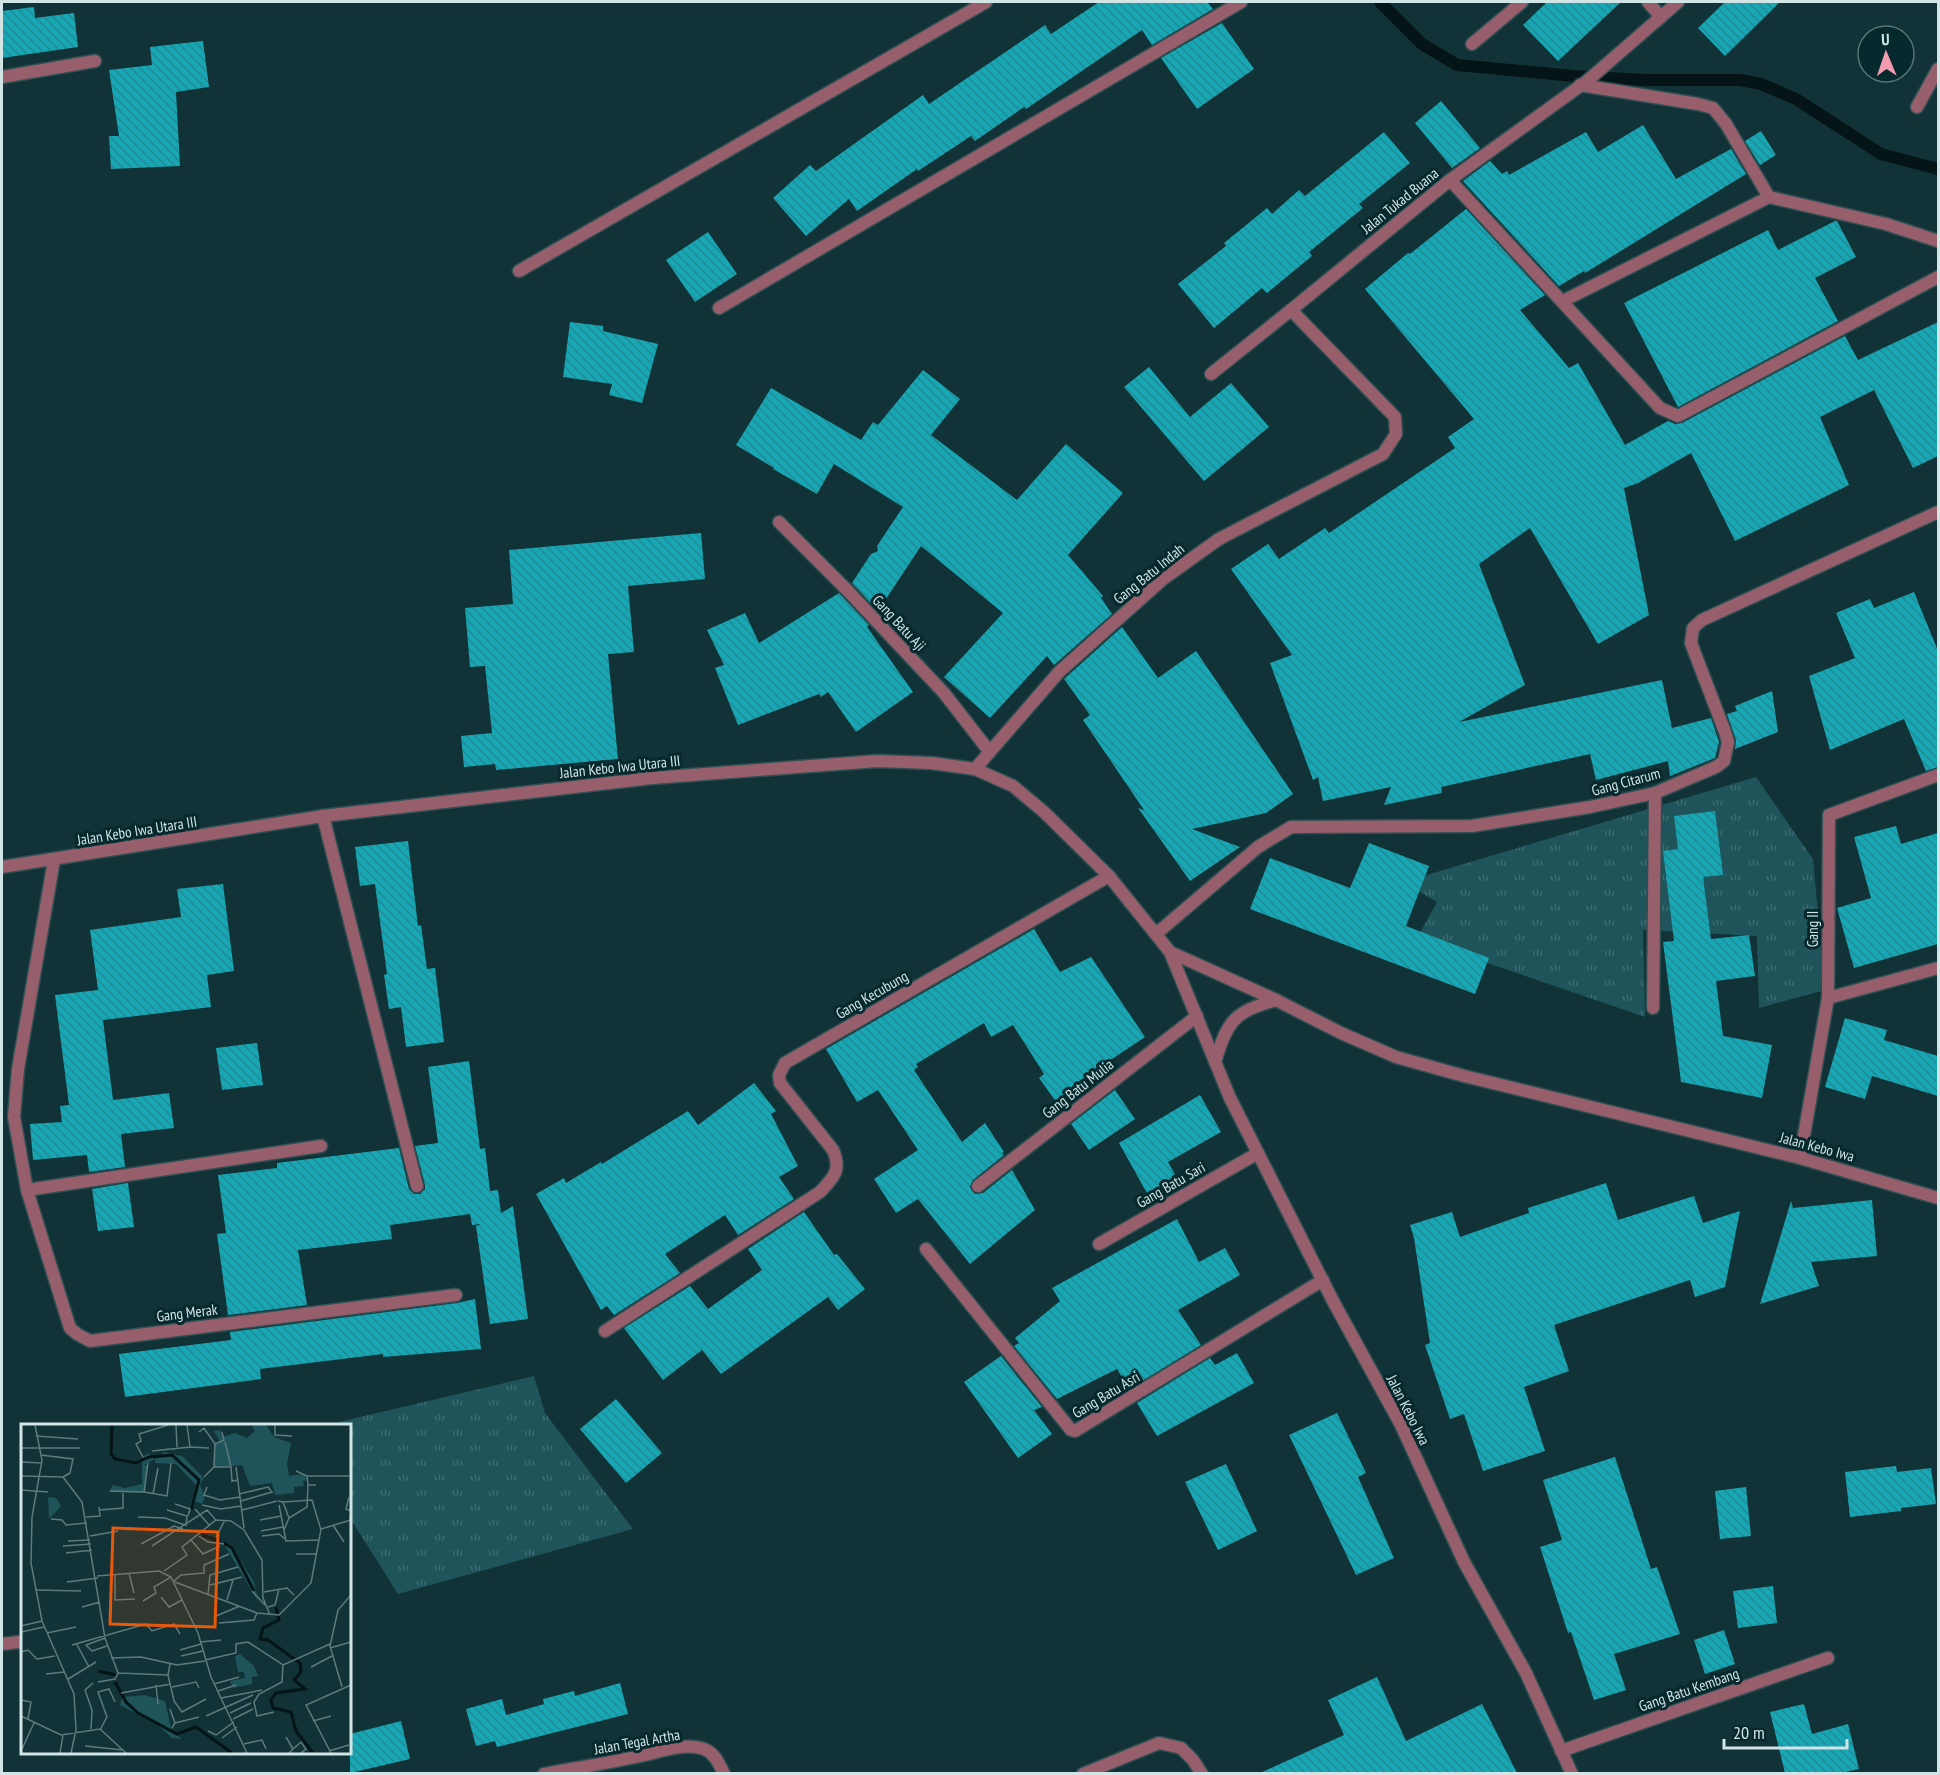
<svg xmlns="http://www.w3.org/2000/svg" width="1940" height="1775" font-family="'PT Sans Narrow',sans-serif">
  <defs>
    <pattern id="grass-tufts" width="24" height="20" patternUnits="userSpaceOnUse" patternTransform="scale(1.5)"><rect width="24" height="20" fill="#1e545a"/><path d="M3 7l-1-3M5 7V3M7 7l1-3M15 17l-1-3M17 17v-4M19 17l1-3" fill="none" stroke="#3e6c72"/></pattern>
    <pattern id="building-back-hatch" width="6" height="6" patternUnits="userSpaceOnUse" patternTransform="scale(1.5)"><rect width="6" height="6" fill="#17a7b4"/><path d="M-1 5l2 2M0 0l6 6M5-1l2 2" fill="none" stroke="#238993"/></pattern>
  </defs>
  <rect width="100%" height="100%" fill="#113337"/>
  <!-- grass -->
  <g fill="url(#grass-tufts)">
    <path d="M1756,777L1813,859L1825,990L1759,1008L1757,936L1643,930L1645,1017L1432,944L1416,940L1437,902L1403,882Z"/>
    <path d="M534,1376L545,1413L633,1529L398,1594L350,1518V1426L326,1425Z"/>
  </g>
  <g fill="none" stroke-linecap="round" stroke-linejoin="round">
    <!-- stream -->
    <path stroke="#051416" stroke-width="12" d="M1380,2L1422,44L1457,65L1574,76L1644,80H1740L1761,84L1796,99L1881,154L1938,169"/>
  </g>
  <!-- building -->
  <g fill="url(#building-back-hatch)">
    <path d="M1099,2H1207L1213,9L1152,45L1142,30L1026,109L1024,107L975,141L971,136L918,171L917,169L857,211L849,199L806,236L773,198L810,165L816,171L923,95L929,104L1045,25L1051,34Z"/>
    <path d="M1547,2H1621L1558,61L1523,25Z"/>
    <path d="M1725,2H1780L1725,56L1698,28Z"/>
    <path d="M34,7L35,18L74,13L78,47L2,58V11Z"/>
    <path d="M1222,23L1254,69L1197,109L1161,58Z"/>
    <path d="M203,41L209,87L176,92L180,166L111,169L109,136H119L109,70L152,65L150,47Z"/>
    <path d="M1441,101L1480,148L1452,168L1415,123Z"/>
    <path d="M1643,125L1676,179L1731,149L1746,174L1585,273L1584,271L1559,286L1463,181L1490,161L1502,174L1507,171L1509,175L1586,132L1598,152Z"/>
    <path d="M1761,131L1776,155L1760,165L1745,141Z"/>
    <path d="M1384,132L1410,163L1359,204L1363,208L1309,252L1312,256L1267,293L1262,288L1214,328L1178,284L1226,246L1224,243L1267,208L1272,214L1299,190L1305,196Z"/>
    <path d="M1466,209L1545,295L1520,310L1569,368L1578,363L1625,445L1668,421L1675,424L1682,423L1845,336L1858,360L1938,322V456L1913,468L1874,390L1820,417L1849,485L1735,541L1691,453L1638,483L1624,488L1649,615L1598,644L1530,528L1479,564L1525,685L1459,722L1662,680L1672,728L1711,718L1719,742L1715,758L1670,776L1668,761L1596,780L1590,754L1441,787L1442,793L1384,805L1391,787L1323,801L1318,777L1313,780L1270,663L1292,655L1231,569L1268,544L1279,559L1325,528L1329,533L1455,448L1448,437L1474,419L1365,289L1408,253L1410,254Z"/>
    <path d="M1835,221H1837L1856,257L1815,278L1838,321L1678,407L1624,303L1768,230L1778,250Z"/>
    <path d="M708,232L737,274L695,302L666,260Z"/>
    <path d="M570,322L603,326V331L658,344L642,403L609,395L612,384L563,377Z"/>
    <path d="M1149,367L1190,417L1231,383L1269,427L1204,481L1124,387Z"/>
    <path d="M923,370L960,399L931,435L1017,500L1066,444L1123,493L1068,555L1103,596L1101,598L1112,614L1054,665L1047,656L990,718L944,677L1003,613L921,546L878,611L852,583L871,554L878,551L877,546L903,507L834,464L817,494L773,469L774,468L736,445L771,388L861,440L873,422L878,425Z"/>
    <path d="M701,533L705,579L628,586L634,652L608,654L618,759L496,770L495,764L464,767L461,736L492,733L485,666L470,667L465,608L513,604L509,550Z"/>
    <path d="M1914,592L1938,651V767L1926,771L1904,719L1830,750L1809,676L1855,658L1836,613L1870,599L1874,608Z"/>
    <path d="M839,593L869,625L867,627L913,692L856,732L828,692L821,697L819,694L738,725L715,668L724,665L707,630L745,613L759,643Z"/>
    <path d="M1122,627L1158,678L1196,651L1293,794L1266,813L1192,829L1240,847L1190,881L1138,808L1144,810L1083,720L1090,715L1064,679Z"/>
    <path d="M1772,691L1778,732L1735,749L1736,740L1727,714L1737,711L1735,706Z"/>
    <path d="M1715,811L1723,875L1703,877L1711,939L1749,935L1755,976L1716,981L1723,1036L1772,1045L1762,1098L1681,1082L1663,942L1674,941L1663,851L1678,849L1674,816Z"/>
    <path d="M1896,826L1901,844L1938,833V944L1854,968L1837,908L1871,898L1854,837Z"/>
    <path d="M408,841L418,926L421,925L427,969L435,968L444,1042L406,1047L401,1007L389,1009L384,975L387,974L375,884L360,886L355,847Z"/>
    <path d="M1369,843L1429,866L1406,926L1489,958L1475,994L1250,909L1270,858L1350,888Z"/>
    <path d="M223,884L234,971L207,975L211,1007L103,1020L113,1100L169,1093L174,1128L121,1134L125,1167L89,1172L87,1155L33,1160L30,1124L62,1122L60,1106L69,1105L55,995L98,990L90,930L181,917L177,889Z"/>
    <path d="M1034,929L1060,972L1091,957L1145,1037L1103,1065L1104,1067L1100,1069L1105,1077L1062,1110L1039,1078L1044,1074L1013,1025L991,1037L984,1023L916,1064L918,1067L914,1070L962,1142L985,1123L1004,1152L1002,1153L1004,1155L973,1180L970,1187L972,1191L975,1194L983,1193L1012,1170L1035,1210L970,1264L918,1199L896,1213L874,1179L918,1150L878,1090L857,1102L826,1049Z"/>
    <path d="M1845,1018L1887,1030L1884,1040L1938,1056V1096L1872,1076L1865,1099L1825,1087Z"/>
    <path d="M257,1043L263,1085L222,1090L216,1048Z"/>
    <path d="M469,1061L480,1149L485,1148L490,1191L498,1190L501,1213L513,1206L528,1319L490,1324L476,1226L481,1224L472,1225L470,1214L390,1225L392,1239L298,1250L307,1305L228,1315L217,1234L226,1233L218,1175L277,1168V1163L399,1148L409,1189L414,1194H420L425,1189V1185L415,1146L438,1143L428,1067Z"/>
    <path d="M754,1083L776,1111L771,1114L798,1166L779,1177L794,1199L738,1235L725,1215L665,1254L680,1273L614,1315L607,1306L601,1310L536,1194L564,1178L566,1183L601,1162L602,1164L688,1111L698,1125Z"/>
    <path d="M1115,1090L1135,1119L1089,1150L1071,1124Z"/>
    <path d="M1200,1095L1221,1132L1168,1162L1182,1187L1153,1204L1119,1143Z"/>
    <path d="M128,1183L134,1227L98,1231L92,1189Z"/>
    <path d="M1606,1183L1618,1220L1694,1196L1703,1223L1740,1211L1725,1287L1695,1297L1690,1280L1554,1325L1569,1371L1524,1387L1545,1451L1483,1471L1464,1414L1450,1419L1425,1345L1430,1343L1414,1238L1410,1225L1452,1212L1460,1237L1529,1213L1528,1208Z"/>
    <path d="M1872,1200L1877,1256L1811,1262L1819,1286L1760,1304L1791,1201L1793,1208Z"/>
    <path d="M804,1212L834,1255L837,1254L865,1289L838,1310L828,1297L721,1374L702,1350L663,1380L624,1328L690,1286L708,1309L762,1270L748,1249Z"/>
    <path d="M1177,1219L1199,1262L1225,1248L1240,1275L1178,1310L1201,1345L1129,1389L1117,1369L1057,1399L1014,1346L1019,1343L1015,1338L1060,1301L1052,1288Z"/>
    <path d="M475,1299L481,1349L383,1357V1354L260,1369L261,1379L125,1397L119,1354L231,1340L230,1332L457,1303Z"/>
    <path d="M1237,1353L1254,1383L1157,1436L1137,1403L1210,1358L1215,1365Z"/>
    <path d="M1001,1356L1042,1407L1034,1410L1052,1434L1018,1458L964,1382Z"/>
    <path d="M616,1399L662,1453L626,1483L580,1429Z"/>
    <path d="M1337,1413L1366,1473L1358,1477L1394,1558L1356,1575L1289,1435Z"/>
    <path d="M1615,1457L1651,1569L1657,1567L1680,1634L1614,1654L1626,1690L1594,1700L1571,1632L1568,1633L1540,1547L1562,1540L1543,1480Z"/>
    <path d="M1226,1464L1257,1531L1218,1550L1185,1482Z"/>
    <path d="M1896,1466L1897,1472L1931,1468L1936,1504L1901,1508V1511L1850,1517L1845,1472Z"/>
    <path d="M1746,1487L1751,1536L1720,1539L1715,1491Z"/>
    <path d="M1773,1586L1777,1623L1738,1628L1733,1591Z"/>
    <path d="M1724,1630L1735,1664L1705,1674L1694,1640Z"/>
    <path d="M1377,1677L1406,1741L1482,1704L1517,1773H1260L1344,1735L1328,1700Z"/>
    <path d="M620,1683L628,1714L497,1747L495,1741L476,1746L466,1709L502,1699L506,1715L544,1704L543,1699L574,1691L575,1696Z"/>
    <path d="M1804,1704L1812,1734L1848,1724L1859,1769L1841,1773H1785L1770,1712Z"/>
    <path d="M401,1721L410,1759L350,1773V1734Z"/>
  </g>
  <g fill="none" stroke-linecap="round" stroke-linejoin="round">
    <!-- minor casing -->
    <g stroke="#304f53" stroke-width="15">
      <g id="minor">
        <path d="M1648,2L1661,17"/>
        <path d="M1472,44L1522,2"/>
        <path d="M2,77L95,61"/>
        <path d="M1580,85L1698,104L1713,108L1726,124L1769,197L1886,224L1938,241"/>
        <path d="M1917,107L1938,69"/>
        <path d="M1450,180L1660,408L1678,416L1938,277"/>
        <path d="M519,271L986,2"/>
        <path d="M1563,301L1769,197"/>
        <path d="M719,308L1241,2"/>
        <path d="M1211,374L1291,310"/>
        <path d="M779,522L848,591L944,693L989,751"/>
        <path d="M975,769L1059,672L1163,579L1219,539L1383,454L1396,434L1395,417L1291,310L1450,180L1587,81L1678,2"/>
        <path d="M323,816L417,1186"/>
        <path d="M54,860L18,1069L14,1117L27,1190L70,1328L77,1334L90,1341L456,1295"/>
        <path d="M1156,934L1258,847L1291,827L1472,826L1590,807L1655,793L1716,767L1724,761L1728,742L1725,732L1691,643L1693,628L1702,620L1938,512"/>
        <path d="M1828,998L1938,968"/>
        <path d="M1653,1008L1655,793"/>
        <path d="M1800,1158L1828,998L1829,815L1938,775"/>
        <path d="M978,1186L1197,1016"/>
        <path d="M27,1190L321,1146"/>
        <path d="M1099,1244L1258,1153"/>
        <path d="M926,1249L1071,1430L1075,1431L1323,1280"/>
        <path d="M605,1331L820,1192C833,1178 842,1171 833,1150L780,1083L779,1075L785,1063L1109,876"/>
        <path d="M2,1644L19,1642"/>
        <path d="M1561,1751L1828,1658"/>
        <path d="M544,1774C576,1768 608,1763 640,1756C660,1752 684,1742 704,1749C715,1753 719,1764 724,1774"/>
        <path d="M1083,1774L1159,1743L1181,1748L1193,1760L1202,1774"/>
      </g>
    </g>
    <!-- tertiary casing -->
    <g stroke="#304f53" stroke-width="15">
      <g id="tertiary">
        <path d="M2,867L323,816L652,778L877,761L931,763L975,769L1013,786L1044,812L1109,876L1170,952L1230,1098L1333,1301L1401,1425L1464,1562L1526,1673L1572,1774"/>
        <path d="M1170,952L1276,1000L1341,1033L1396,1057L1464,1076L1800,1158L1938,1198"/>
        <path d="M1215,1062C1228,1020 1234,1012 1276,1000"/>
      </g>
    </g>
    <!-- minor -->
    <use href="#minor" stroke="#975e6c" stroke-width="12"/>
    <!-- tertiary -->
    <use href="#tertiary" stroke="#975e6c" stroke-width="12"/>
  </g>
  <g text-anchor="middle" stroke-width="6" stroke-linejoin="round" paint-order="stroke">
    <!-- street labels -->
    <g font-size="15" fill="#d1e4e6" stroke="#06292d">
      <text transform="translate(1400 201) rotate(-39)" y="5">Jalan Tukad Buana</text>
      <text transform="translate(1149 574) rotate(-39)" y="5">Gang Batu Indah</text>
      <text transform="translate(899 623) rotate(47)" y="5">Gang Batu Aji</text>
      <text transform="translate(620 767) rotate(-6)" y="5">Jalan Kebo Iwa Utara III</text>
      <text transform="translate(1626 782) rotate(-15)" y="5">Gang Citarum</text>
      <text transform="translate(137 831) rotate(-9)" y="5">Jalan Kebo Iwa Utara III</text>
      <text transform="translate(1813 929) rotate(-90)" y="5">Gang II</text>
      <text transform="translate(872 995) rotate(-30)" y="5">Gang Kecubung</text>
      <text transform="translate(1078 1089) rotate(-38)" y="5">Gang Batu Mulia</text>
      <text transform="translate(1817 1147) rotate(15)" y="5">Jalan Kebo Iwa</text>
      <text transform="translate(1171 1185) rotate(-30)" y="5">Gang Batu Sari</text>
      <text transform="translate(187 1313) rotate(-7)" y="5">Gang Merak</text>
      <text transform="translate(1106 1395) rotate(-31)" y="5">Gang Batu Asri</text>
      <text transform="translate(1408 1410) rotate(63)" y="5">Jalan Kebo Iwa</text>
      <text transform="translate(1689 1690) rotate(-19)" y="5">Gang Batu Kembang</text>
      <text transform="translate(637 1742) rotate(-10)" y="5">Jalan Tegal Artha</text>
    </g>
  </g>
  <!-- overview -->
  <g transform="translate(21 1424)">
    <rect width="330" height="330" fill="#113337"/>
    <path d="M245,1L253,13L270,19L266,40L268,52L283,50L286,56L282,57L283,62L273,63V69L254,71L251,59L229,62L221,41L192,44L193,19L199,18L193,7L199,6L202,13L214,9L226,14L234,7L231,2ZM142,28L161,32L183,54L179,61L184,73L181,80L175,77L167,88L175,61L155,40L134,39V35L123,41H127L124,69L88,68L92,61L104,64L121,60V33L127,29L134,35L141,33ZM27,73L35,74L40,82L28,95ZM204,122L211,123L221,139L233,158L237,177ZM219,230L233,242L237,252L231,253V260L212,264L209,257L224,254L223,248H217L214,232ZM124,271L144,277L150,304L160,315L151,314L138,302L99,281L101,273Z" fill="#1e545a"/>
    <path fill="none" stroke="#051416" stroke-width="3" d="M91,1L90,30L94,35L115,39L128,33L151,31L178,56L170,86M181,111L199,117M203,119L211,124L233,167M255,183L258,196L242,204L239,215L247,216L279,239L280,248L273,256L284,265L255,269L250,276L252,284L270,288L275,307L292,329M77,247L95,251M94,258L105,278L117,289L156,310L175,303L211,329"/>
    <path fill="none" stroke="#5e7a7d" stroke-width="1.5" d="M14,1L21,36L11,93L10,139L21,197L53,270L55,306L50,329M155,1L156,23M254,1V11L271,12M178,8L183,4L194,20L203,16L201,8M15,12L57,15M204,18L210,43M169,23L188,24M0,24H59M131,27L169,23L166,1M20,31L52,35L49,49L42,53M122,33L115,20L120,17L118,10L147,1M0,38L21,39M193,43H210L211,57L217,56M215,43L223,104M275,47L286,52L287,61M0,52L42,53L61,78L84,214L97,249M286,52H328M183,53L193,43L194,20M186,63L183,71L199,76L219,73M0,66L27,68M89,67L123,68L127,39M123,68L146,72L150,39M132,70L137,44M218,70L247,63L251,68L220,77M328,73L325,85L330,87L329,96M257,77L262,78L268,94M262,78L291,76L300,106M154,80L169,85L167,92M181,81L200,85L220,82M258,81L265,117L298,116M174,85L189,102M78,86L102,84V69M146,86L166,92L165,102M221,86L256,77M65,93L79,92L78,83M117,93L144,94L164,101M30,95L41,96L45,101L66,99M239,96L260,92M312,101L323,118M263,106L268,94L286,83L287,61H295M240,107L262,103M69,112L97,107M178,112L187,118L203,120M241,112L258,110L264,115M195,113L204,96M170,116L182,130L199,122M47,117L69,116M120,120L153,102L162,105M42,122L70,120M131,122L186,86L195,96M45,129L71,126M275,130H296M143,147L166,131L161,123L195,96L210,97L223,106L241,136L242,174L249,191M108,149L113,169M94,150V176L114,175M76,152L138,147L150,153L177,209L190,253L226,329M153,157L160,151L183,149V141L208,130M46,158L77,154M154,158L236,189L258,191L290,159L300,105L330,96M189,161L221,153M14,166L60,167M231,167L244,181M243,168L266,164L273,171M187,170L189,151L217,143M140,173L148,183L161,176M206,176L212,156M122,177L135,169L133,163L150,153M61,183L79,178M247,183L254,181L258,165M195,192L219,182M198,199L233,196L236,189M0,202L21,197M0,208L23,203M26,209L55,203M84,214L65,221L71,227L86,222M179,218L200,216M55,219L68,243M51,221L125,200L131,207L153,200L159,210M309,224L330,218M159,226L180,220M0,228L7,226L16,235L34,232M160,232L182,227M90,234L120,233L156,241L184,237M184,236L215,229V220L227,218L262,241L309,220M149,240L147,251L153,277L161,288L185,275M290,243L311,232M97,249L147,251M25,250L43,248M47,255L75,238M77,258L94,255L97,249M193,260L218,253M135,261L137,280M151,263L175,258L178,264M321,263L309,222L317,186L330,171M197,267L215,261M100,269L150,260M200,274L241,266M0,276L10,278L7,295M149,285L154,299L151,304M253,288L236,292L233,278L238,270L261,258L262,241M209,289L230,279M0,292L40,311L79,305L105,329M185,292L232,271M212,295L232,285M292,297L310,292M154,299L178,293M70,305L71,286L64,266L72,259M79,306L86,293L77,268L88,265L94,278M187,307L195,311L213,298M265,313L272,325L268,329M201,314L216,303M223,320L241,316L245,325M64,322L102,326M272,325L280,318L285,325L280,329M0,327L13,299M308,327L328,321M39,329L42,311M310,329L285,281L330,261"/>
    <path fill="#e8590c" fill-opacity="0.15" stroke="#e8590c" stroke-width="3" d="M92,104L197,108L194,203L89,200Z"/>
    <rect width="330" height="330" fill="none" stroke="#d1e4e6" stroke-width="3"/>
  </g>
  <!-- border -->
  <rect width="1940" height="1775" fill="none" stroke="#d1e4e6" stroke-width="6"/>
  <!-- north arrow -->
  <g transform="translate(1886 54) rotate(358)"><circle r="28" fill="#06292d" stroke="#577477" stroke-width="1.5"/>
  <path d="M0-4.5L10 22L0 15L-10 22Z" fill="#f29aaf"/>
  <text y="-9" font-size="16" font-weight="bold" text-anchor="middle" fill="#d1e4e6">U</text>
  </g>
  <!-- scale -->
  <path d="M1724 1739v9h123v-9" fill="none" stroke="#d1e4e6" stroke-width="3"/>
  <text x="1733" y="1739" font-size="18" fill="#d1e4e6" stroke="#06292d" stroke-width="4.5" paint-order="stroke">20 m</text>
</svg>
